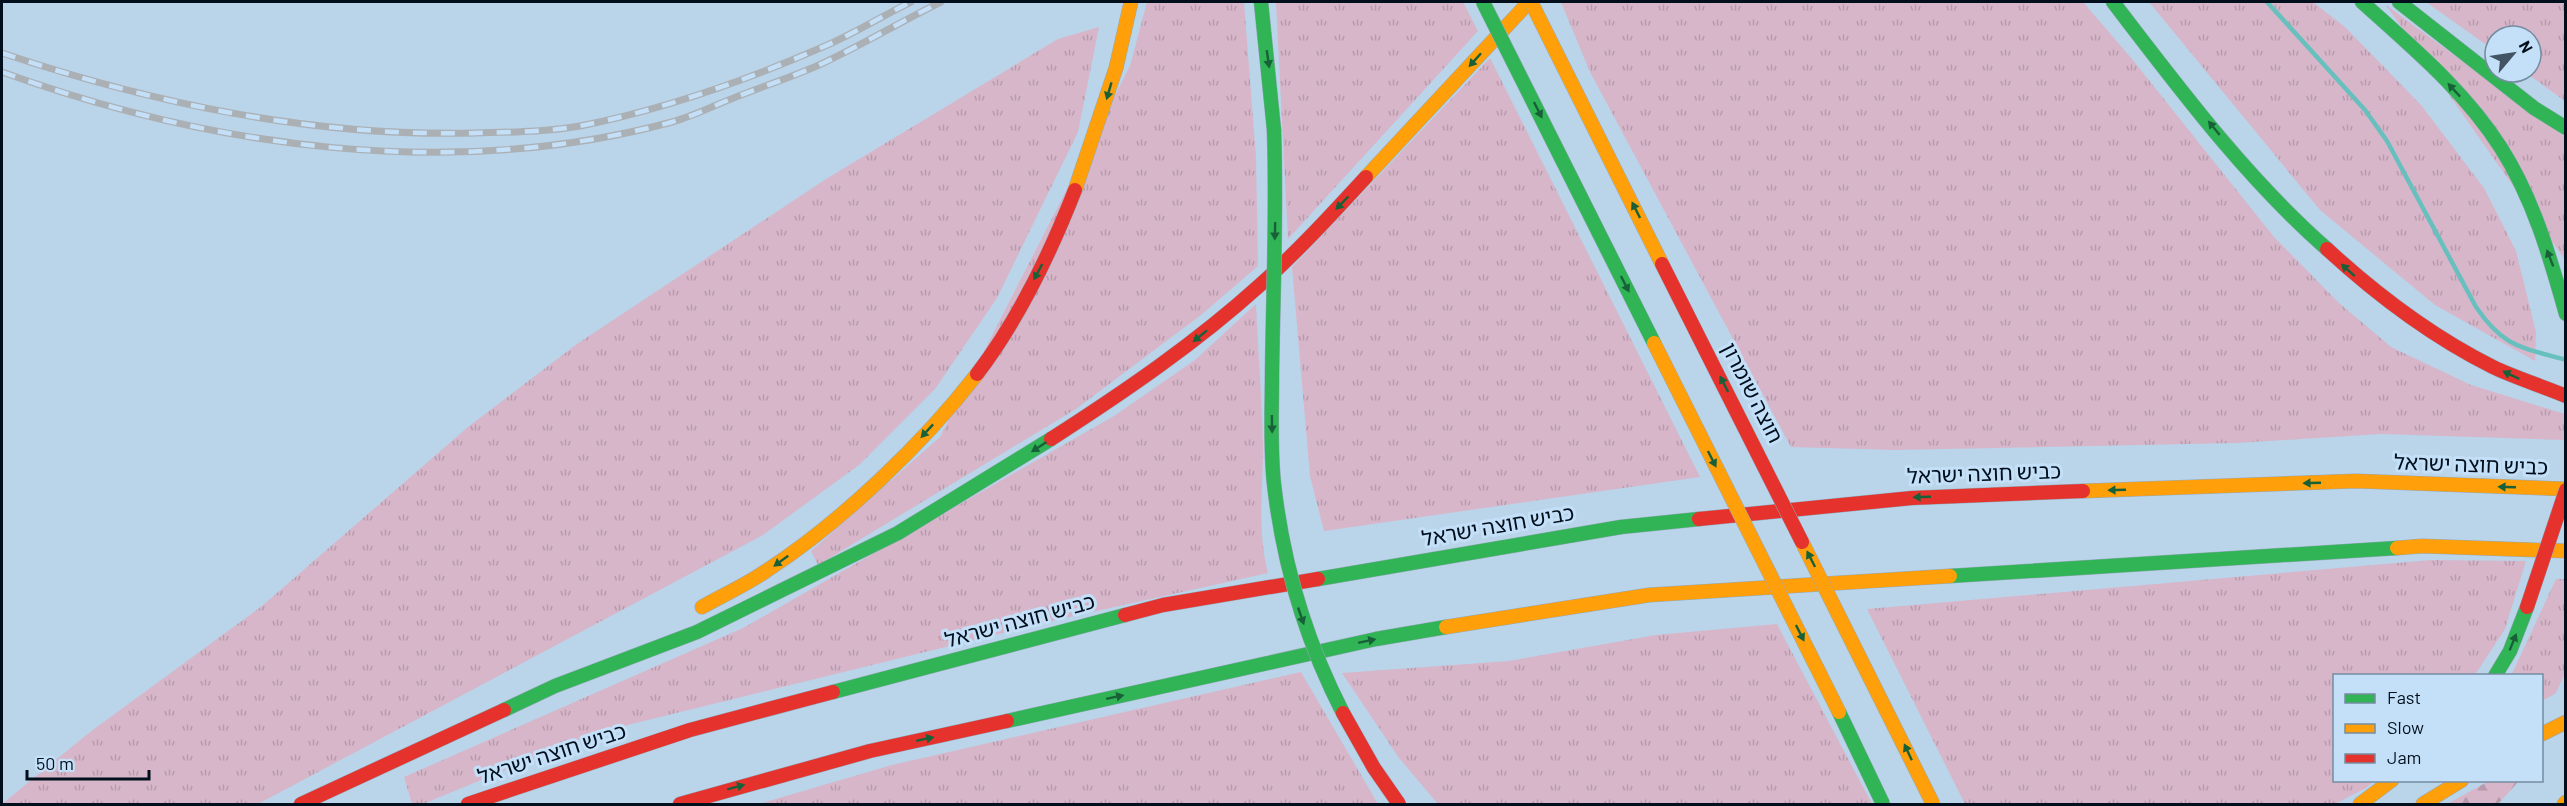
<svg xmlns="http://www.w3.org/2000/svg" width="2567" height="806" font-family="Barlow,'Noto Sans Hebrew',sans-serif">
  <defs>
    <pattern id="grass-tufts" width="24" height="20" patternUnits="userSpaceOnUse" patternTransform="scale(1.5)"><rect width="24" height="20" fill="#d7b6ca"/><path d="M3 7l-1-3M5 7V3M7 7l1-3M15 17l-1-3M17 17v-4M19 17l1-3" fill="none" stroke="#b79bad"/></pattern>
    <pattern id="forest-firs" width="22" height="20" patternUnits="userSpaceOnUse" patternTransform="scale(1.5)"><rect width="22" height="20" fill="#d7b6ca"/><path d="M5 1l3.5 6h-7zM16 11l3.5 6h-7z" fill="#b79bad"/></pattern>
  </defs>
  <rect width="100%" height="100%" fill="#bad4e9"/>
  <!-- grass -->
  <g fill="url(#grass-tufts)">
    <path d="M1147,2H1244L1256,157L1258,266L1201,315L1076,409L818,565L811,551L940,437L1130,66Z"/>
    <path d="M1276,2H1463L1478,31L1288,239Z"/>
    <path d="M1561,2H2083L2132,59L2274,237L2339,303L2391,347L2471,385L2565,414V440L2381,434L2236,443L1896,450L1791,447L1590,72Z"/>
    <path d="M2149,2H2313L2345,27L2421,105L2484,188L2516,251L2536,332L2535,361L2435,305L2320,210Z"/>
    <path d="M2426,2H2565V101L2525,72H2531V36H2495V51Z"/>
    <path d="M2386,5L2565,137V260Z"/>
    <path d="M1099,27L1078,132L997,298L935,389L859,465L763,535L258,804H2L90,732L262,606L468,427L577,344L826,179L1058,39Z"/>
    <path d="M1490,58L1700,477L1324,531L1310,476L1292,267Z"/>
    <path d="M1256,304C1258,351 1262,398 1263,446C1263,489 1257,531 1268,573L1056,620L595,733L423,804H412L404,777L743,628L1114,416L1195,360Z"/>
    <path d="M2431,560L2526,561L2505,629L2475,675L2334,676V780L2374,781L2366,788L2335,804H1965L1867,609Z"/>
    <path d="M2556,579H2565V673L2556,693L2542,701V676H2511Z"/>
    <path d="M1777,624L1872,804H1438L1399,758L1342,673L1509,661L1656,635Z"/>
    <path d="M1301,672L1378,804H759L892,765Z"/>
  </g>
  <!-- forest -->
  <path fill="url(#forest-firs)" d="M2489,781H2519L2498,804H2447Z"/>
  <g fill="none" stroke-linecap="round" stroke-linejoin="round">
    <!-- stream -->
    <path stroke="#68c0be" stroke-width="4.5" d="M2267,2L2365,110L2387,141L2476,307C2504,348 2521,347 2566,360"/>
    <!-- fast casing -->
    <g stroke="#95a9b9" stroke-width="15">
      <g id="fast">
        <path d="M1261,2L1274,130"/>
        <path d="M2113,2C2179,88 2245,177 2327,249"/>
        <path d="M2362,2C2412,47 2465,91 2501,148C2533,198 2550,257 2566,314"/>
        <path d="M2399,2L2534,108L2566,128"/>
        <path d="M1950,576L2397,548"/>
        <path d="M1318,579L1621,527L1699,519"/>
        <path d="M2495,676L2510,651L2527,607"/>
        <path d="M833,692L1125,615"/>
        <path d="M504,710L555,686L697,632L898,533L1051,439"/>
        <path d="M1007,721L1376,639L1446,627"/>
      </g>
    </g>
    <!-- slow casing -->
    <g stroke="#95a9b9" stroke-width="15">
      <g id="slow">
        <path d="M1366,177L1529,2"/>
        <path d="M1075,190L1116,68L1131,2"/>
        <path d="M2083,491L2356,481L2566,489"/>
        <path d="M2397,548L2422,546L2566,551"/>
        <path d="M702,607C723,595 746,585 766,571C840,523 923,444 977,374"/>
        <path d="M1446,627L1649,595L1950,576"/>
        <path d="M2542,734L2566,722"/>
        <path d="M2360,804L2392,780"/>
        <path d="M2423,804L2462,780"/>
        <path d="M2564,804L2566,802"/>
      </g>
    </g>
    <!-- jam casing -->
    <g stroke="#95a9b9" stroke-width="15">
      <g id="jam">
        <path d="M2327,249C2377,295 2431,336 2493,367C2516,378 2542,386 2566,396"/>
        <path d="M977,374C1019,319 1050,254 1075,190"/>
        <path d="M1051,439C1124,392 1196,343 1260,285C1298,251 1332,214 1366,177"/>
        <path d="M1699,519L1912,498L2083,491"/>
        <path d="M1125,615L1163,605L1318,579"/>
        <path d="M301,804L504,710"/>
        <path d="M468,804L690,730L833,692"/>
        <path d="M680,804L870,751L1007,721"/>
      </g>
    </g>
    <!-- fast -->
    <use href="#fast" stroke="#30b455" stroke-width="14"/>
    <!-- slow -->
    <use href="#slow" stroke="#ff9f0a" stroke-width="14"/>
    <!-- jam -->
    <use href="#jam" stroke="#e5322d" stroke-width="14"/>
    <!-- rail casing -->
    <g stroke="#abb0b5" stroke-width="7">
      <g id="rail">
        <path d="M2,53C155,104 313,137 476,133C510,132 546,132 580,126C661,110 742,82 818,49C850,36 880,17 911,2"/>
        <path d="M2,72C213,148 453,181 672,122C694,116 715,105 736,97C764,86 792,77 819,65C860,46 900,22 941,2"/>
      </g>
    </g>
    <!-- rail -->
    <use href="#rail" stroke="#c4e0f8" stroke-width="4.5" stroke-dasharray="14" stroke-linecap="butt"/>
    <!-- fast-bridge casing -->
    <g stroke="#95a9b9" stroke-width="15" stroke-linecap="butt">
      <g id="fast-bridge">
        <path d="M1483,2L1654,343"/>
        <path d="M1274,130C1277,212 1273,293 1272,375C1272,411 1270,448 1274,484C1283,564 1306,641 1343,713"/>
        <path d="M1839,712L1883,804"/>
      </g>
    </g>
    <!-- slow-bridge casing -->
    <g stroke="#95a9b9" stroke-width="15" stroke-linecap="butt">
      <g id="slow-bridge">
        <path d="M1531,2L1662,264"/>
        <path d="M1654,343L1839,712"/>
        <path d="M1802,542L1933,804"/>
      </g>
    </g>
    <!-- jam-bridge casing -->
    <g stroke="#95a9b9" stroke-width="15" stroke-linecap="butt">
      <g id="jam-bridge">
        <path d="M1662,264L1802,542"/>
        <path d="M2527,607L2566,490"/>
        <path d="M1343,713L1374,768L1399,804"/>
      </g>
    </g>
    <!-- fast-bridge -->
    <use href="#fast-bridge" stroke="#30b455" stroke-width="14"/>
    <!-- slow-bridge -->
    <use href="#slow-bridge" stroke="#ff9f0a" stroke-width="14"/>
    <!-- jam-bridge -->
    <use href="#jam-bridge" stroke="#e5322d" stroke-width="14"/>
  </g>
  <!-- one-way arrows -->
  <defs><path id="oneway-solid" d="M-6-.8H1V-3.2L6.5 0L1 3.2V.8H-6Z" transform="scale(1.5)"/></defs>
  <g fill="#186138">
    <use href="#oneway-solid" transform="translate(1268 59) rotate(82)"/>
    <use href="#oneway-solid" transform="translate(1475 60) rotate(132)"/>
    <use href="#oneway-solid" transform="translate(2454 90) rotate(-133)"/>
    <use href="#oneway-solid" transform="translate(1109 91) rotate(106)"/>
    <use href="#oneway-solid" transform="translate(1538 110) rotate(63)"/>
    <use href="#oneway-solid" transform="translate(2214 128) rotate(-129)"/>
    <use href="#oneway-solid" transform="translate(1342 203) rotate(134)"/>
    <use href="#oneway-solid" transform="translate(1636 210) rotate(-117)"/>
    <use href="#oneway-solid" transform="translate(1275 231) rotate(91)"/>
    <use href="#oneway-solid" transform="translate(2550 258) rotate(-111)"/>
    <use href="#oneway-solid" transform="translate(2348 270) rotate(-138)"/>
    <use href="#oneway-solid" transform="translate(1038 272) rotate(118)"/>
    <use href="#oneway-solid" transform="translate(1625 284) rotate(63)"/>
    <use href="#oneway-solid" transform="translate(1200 336) rotate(141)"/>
    <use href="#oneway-solid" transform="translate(2511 375) rotate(-154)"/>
    <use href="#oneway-solid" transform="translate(1724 384) rotate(-117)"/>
    <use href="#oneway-solid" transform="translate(1272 424) rotate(89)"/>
    <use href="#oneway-solid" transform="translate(927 431) rotate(133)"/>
    <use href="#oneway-solid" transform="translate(1039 447) rotate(147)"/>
    <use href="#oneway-solid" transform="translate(1712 459) rotate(63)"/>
    <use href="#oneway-solid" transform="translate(2312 483) rotate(178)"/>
    <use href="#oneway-solid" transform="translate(2507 487) rotate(-178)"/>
    <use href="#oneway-solid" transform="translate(2117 490) rotate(178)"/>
    <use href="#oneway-solid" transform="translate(1922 497) rotate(178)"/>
    <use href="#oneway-solid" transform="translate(1811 559) rotate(-117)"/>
    <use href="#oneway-solid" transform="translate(781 561) rotate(144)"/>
    <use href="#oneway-solid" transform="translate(1301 616) rotate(71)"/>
    <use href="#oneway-solid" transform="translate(1800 633) rotate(63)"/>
    <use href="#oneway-solid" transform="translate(1367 641) rotate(-12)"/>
    <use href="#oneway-solid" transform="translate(2513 642) rotate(-68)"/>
    <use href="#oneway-solid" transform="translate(1115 697) rotate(-12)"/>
    <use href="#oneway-solid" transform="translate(925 739) rotate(-12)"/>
    <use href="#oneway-solid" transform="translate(1908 752) rotate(-115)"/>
    <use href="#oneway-solid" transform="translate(736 787) rotate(-15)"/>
  </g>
  <g text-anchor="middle" stroke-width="6" stroke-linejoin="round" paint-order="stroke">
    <!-- street labels -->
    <g font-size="21" fill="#010e1b" stroke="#c4e0f8">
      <text transform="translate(1752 393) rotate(63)" y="7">חוצה שומרון</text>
      <text transform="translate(2471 465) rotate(2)" y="7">כביש חוצה ישראל</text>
      <text transform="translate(1984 474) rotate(-2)" y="7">כביש חוצה ישראל</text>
      <text transform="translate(1498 526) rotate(-10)" y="7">כביש חוצה ישראל</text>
      <text transform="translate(1020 621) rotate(-15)" y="7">כביש חוצה ישראל</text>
      <text transform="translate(552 754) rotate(-18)" y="7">כביש חוצה ישראל</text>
    </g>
  </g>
  <!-- border -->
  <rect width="2567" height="806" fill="none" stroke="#010e1b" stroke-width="6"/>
  <!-- legend -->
  <rect x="2333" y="674" width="210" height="108" fill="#c4e0f8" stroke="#768ca0" stroke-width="1.5"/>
  <rect x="2345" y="694" width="30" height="9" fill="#30b455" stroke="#768ca0" stroke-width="1.5"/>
  <text x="2387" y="704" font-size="18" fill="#010e1b">Fast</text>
  <rect x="2345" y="724" width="30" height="9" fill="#ff9f0a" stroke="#768ca0" stroke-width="1.5"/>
  <text x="2387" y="734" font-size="18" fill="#010e1b">Slow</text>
  <rect x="2345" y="754" width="30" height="9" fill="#e5322d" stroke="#768ca0" stroke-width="1.5"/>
  <text x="2387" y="764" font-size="18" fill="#010e1b">Jam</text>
  <!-- north arrow -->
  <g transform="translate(2513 54) rotate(61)"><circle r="28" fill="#c4e0f8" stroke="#768ca0" stroke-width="1.5"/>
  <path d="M0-4.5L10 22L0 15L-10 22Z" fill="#425363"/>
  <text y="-9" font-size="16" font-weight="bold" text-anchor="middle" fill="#010e1b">N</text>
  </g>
  <!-- scale -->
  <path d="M27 770v9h122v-9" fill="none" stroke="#010e1b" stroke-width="3"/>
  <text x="36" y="770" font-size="18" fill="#010e1b" stroke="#c4e0f8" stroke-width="4.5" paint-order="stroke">50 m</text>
</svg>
